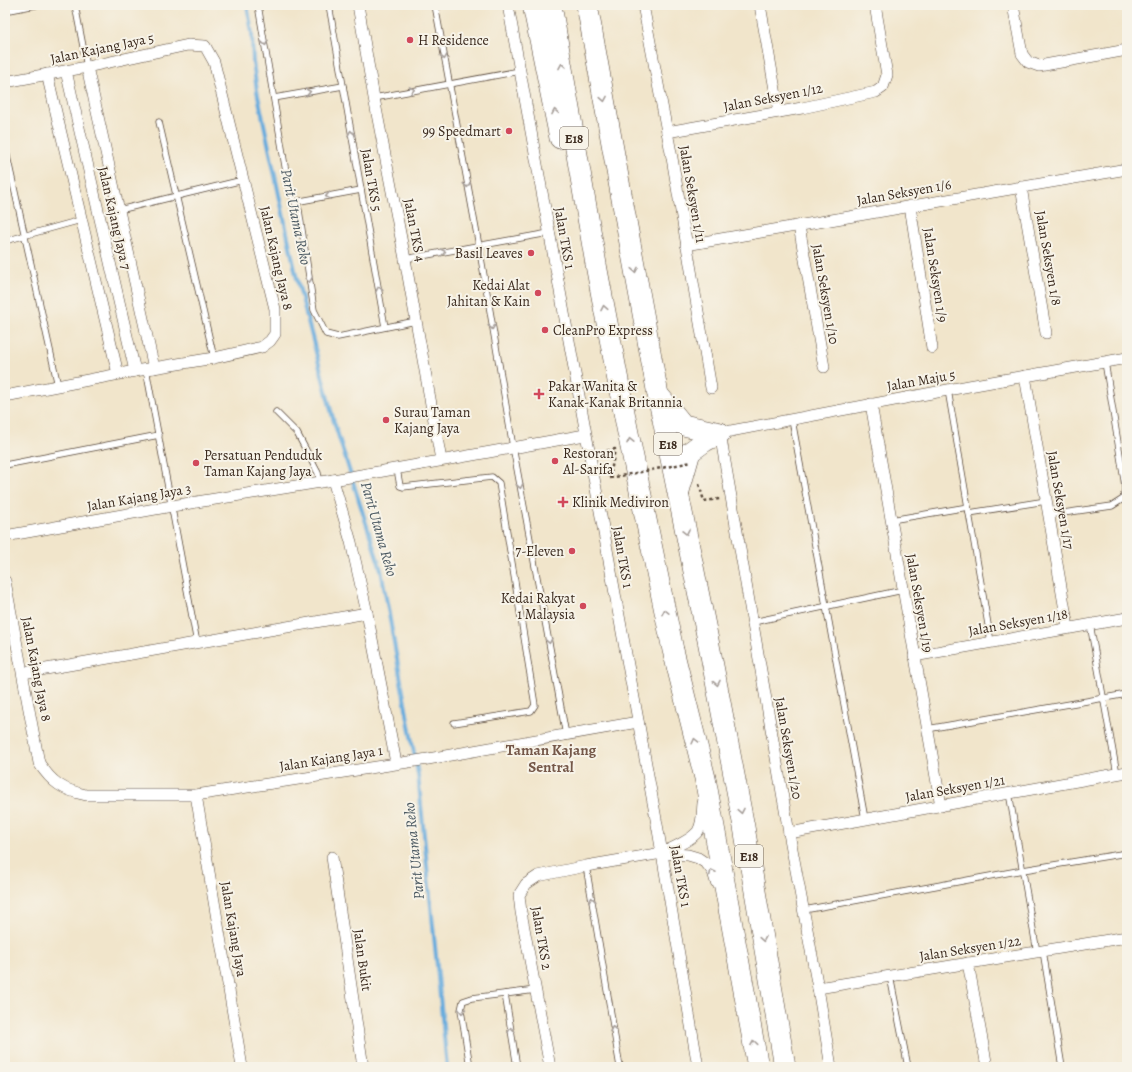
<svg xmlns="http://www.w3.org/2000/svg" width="1132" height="1072" font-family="Alegreya,serif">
  <rect width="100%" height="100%" fill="#f7f3e8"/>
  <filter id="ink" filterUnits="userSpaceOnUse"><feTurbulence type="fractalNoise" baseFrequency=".025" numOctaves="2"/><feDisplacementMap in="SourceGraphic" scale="8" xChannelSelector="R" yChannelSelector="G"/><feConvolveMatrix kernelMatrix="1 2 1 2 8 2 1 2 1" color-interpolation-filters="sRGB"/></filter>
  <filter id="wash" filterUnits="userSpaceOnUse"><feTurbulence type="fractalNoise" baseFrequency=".012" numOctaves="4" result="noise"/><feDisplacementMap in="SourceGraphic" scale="16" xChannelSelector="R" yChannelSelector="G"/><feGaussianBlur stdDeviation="0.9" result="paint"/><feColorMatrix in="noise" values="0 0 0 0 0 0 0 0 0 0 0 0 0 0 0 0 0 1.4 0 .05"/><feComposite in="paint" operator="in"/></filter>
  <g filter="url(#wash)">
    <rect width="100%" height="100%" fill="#f1e5cb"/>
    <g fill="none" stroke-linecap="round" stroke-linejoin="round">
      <!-- stream -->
      <path stroke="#67acdd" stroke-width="4" d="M247,5L252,33L253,62L257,91L296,275L334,422L381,570L418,775L447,1067"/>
    </g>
  </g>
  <g filter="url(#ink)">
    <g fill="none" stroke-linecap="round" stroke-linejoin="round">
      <!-- service casing -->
      <g stroke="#564638" stroke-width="7">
        <g id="service">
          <path d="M75,5L87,67"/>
          <path d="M258,5L289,190L299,210L314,310L326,334L338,337L416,321"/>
          <path d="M329,5L385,327"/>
          <path d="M435,5L479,246L513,447L566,735"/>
          <path d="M5,11L36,5"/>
          <path d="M274,98L343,86"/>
          <path d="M374,98L520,71"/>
          <path d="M159,122L214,358"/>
          <path d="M5,147L58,386"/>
          <path d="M295,202L361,190"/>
          <path d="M119,210L243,180"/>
          <path d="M5,241L81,220"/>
          <path d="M405,259L549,233"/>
          <path d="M146,369L197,643"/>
          <path d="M948,390L991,642"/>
          <path d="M276,412L297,433L318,473L320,482"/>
          <path d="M792,420L865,819"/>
          <path d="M5,465L159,435"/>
          <path d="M397,469L400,486L403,487L492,477L499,483L535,705L531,711L454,723"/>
          <path d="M969,513L1046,501"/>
          <path d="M1049,515L1112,506L1123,499L1125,489L1124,480L1105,362"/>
          <path d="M891,520L968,507"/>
          <path d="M753,622L903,590"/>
          <path d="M1090,624L1117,774"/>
          <path d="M927,729L1127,694"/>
          <path d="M1009,793L1037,952"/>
          <path d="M586,866L620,1067"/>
          <path d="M804,910L1023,870L1127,853"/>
          <path d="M1043,951L1062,1067"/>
          <path d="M890,976L908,1067"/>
          <path d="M505,994L517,1067"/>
          <path d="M470,1067L461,1010L463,1001L472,998L536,990"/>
        </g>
      </g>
      <!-- minor casing -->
      <g stroke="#564638" stroke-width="12">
        <g id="minor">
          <path d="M358,5L374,98L405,259L441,460"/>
          <path d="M508,5L658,830L698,1067"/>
          <path d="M643,5L672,158L711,388"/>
          <path d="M760,5L779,112"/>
          <path d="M1013,5L1022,54L1028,62L1039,66L1127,50"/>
          <path d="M87,67L154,368"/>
          <path d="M66,71L135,371"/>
          <path d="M47,74L118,374"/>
          <path d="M5,82L87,67L188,45L205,46L214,62L275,309V334L270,341L262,347L214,358L135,371L5,396"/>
          <path d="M667,132L802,108L876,92L883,87L887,75L875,5"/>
          <path d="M1021,187L1046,333"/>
          <path d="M910,206L932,348"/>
          <path d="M799,226L824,367"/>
          <path d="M686,245L1127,169"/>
          <path d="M1025,376L1068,628"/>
          <path d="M871,404L941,806"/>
          <path d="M333,480L351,542L367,613L396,763"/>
          <path d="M5,536L172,506L333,480L585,435"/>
          <path d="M5,581L39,763C52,783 63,790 86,795H196L428,759L638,722"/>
          <path d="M914,656L1127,618"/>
          <path d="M23,673L367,613"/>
          <path d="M196,795L242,1067"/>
          <path d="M789,833L1127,772"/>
          <path d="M662,853C672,848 692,840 698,831C703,823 702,812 703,803"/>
          <path d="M332,857L363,1067"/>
          <path d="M968,963L987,1067"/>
          <path d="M818,988L1127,937"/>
          <path d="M550,1067L521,912L519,895L526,884L538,876L586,866L662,853L688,855L698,858L707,864L713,872L716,882"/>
          <path d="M831,1067L818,988L789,833L720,433L969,386L1127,358"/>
        </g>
      </g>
      <!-- motorway casing -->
      <g stroke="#564638" stroke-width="22">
        <g id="motorway">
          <path d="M533,5L560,138"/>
          <path d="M551,5L597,270L627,428L673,650L705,778L758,1067"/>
          <path d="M587,5L628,232L658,395L709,645L744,827L785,1067"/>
          <path d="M660,397L683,425L720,433"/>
          <path d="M679,491L690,452L705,441L720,433"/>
        </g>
      </g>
      <!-- path -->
      <g stroke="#564638" stroke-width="2.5" stroke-dasharray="3 3" stroke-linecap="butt">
        <path d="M601,452L615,449L610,478"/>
        <path d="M699,484L704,501L720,499"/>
      </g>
      <!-- service -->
      <use href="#service" stroke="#fff" stroke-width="5.5"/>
      <!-- minor -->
      <use href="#minor" stroke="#fff" stroke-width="11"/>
      <!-- motorway -->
      <use href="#motorway" stroke="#fff" stroke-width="21"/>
      <!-- path-bridge -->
      <path stroke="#564638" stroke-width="2.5" stroke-dasharray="3 3" stroke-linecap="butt" d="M610,478L692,462"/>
    </g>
    <!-- one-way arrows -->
    <defs><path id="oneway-chevron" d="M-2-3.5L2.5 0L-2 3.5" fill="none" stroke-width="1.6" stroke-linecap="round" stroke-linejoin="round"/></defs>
    <g stroke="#a79f9a">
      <use href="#oneway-chevron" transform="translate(265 43) rotate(80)"/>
      <use href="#oneway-chevron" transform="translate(444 57) rotate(80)"/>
      <use href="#oneway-chevron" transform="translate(562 66) rotate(-100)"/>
      <use href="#oneway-chevron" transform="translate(412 90) rotate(-10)"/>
      <use href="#oneway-chevron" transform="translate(308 92) rotate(-10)"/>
      <use href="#oneway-chevron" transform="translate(604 99) rotate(80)"/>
      <use href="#oneway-chevron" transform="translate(555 112) rotate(-101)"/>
      <use href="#oneway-chevron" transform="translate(351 133) rotate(-100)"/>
      <use href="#oneway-chevron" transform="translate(467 185) rotate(79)"/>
      <use href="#oneway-chevron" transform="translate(328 196) rotate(170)"/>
      <use href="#oneway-chevron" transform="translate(443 252) rotate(-11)"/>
      <use href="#oneway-chevron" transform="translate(635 270) rotate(79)"/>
      <use href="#oneway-chevron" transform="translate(309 280) rotate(82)"/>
      <use href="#oneway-chevron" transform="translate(379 289) rotate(-100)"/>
      <use href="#oneway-chevron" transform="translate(604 308) rotate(-101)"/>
      <use href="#oneway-chevron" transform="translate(492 327) rotate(80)"/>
      <use href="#oneway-chevron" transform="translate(630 441) rotate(-102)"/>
      <use href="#oneway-chevron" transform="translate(520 486) rotate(79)"/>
      <use href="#oneway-chevron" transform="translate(686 532) rotate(78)"/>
      <use href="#oneway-chevron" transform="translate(665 612) rotate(-102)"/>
      <use href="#oneway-chevron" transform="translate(549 641) rotate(79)"/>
      <use href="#oneway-chevron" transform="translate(717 683) rotate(79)"/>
      <use href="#oneway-chevron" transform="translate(695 741) rotate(-104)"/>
      <use href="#oneway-chevron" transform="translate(741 811) rotate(79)"/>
      <use href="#oneway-chevron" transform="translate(712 872) rotate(-117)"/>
      <use href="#oneway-chevron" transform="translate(592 900) rotate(-100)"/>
      <use href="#oneway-chevron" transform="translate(763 939) rotate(80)"/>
      <use href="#oneway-chevron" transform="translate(462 1011) rotate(91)"/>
      <use href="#oneway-chevron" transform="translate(613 1029) rotate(-100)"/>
      <use href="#oneway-chevron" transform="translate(511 1030) rotate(-99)"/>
      <use href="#oneway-chevron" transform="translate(754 1043) rotate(-99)"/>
    </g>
  </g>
  <!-- markers -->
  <g fill="#d1495b" stroke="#f7f3e8" stroke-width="1.5">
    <circle cx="410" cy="40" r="4"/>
    <circle cx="509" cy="131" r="4"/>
    <circle cx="531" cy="253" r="4"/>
    <circle cx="538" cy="293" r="4"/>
    <circle cx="545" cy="330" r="4"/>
    <path d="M537 388h4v4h4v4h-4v4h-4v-4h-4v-4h4z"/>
    <circle cx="386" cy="420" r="4"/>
    <circle cx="555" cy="461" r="4"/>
    <circle cx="196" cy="463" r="4"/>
    <path d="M561 496h4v4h4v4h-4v4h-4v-4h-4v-4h4z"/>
    <circle cx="572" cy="551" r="4"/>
    <circle cx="583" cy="606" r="4"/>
  </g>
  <g text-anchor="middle" stroke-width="4" stroke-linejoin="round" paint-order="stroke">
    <!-- shield labels -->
    <g fill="#f7f3e8" stroke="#73665b" stroke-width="1">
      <rect x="560" y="127" width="28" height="22" rx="3"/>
      <rect x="654" y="433" width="28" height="22" rx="3"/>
      <rect x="735" y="845" width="28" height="22" rx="3"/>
    </g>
    <g font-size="13" font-weight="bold" fill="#3b2a1e">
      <text x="574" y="143">E18</text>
      <text x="668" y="449">E18</text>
      <text x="749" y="861">E18</text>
    </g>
    <!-- poi labels -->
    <g font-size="14" fill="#3b2a1e" stroke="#f7f3e8" text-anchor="start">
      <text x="418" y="45">H Residence</text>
      <text x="501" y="136" text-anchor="end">99 Speedmart</text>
      <text x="523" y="258" text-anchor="end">Basil Leaves</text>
      <text x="530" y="290" text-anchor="end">Kedai Alat<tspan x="530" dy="16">Jahitan &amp; Kain</tspan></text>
      <text x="553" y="335">CleanPro Express</text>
      <text x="548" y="391">Pakar Wanita &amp;<tspan x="548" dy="16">Kanak-Kanak Britannia</tspan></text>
      <text x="394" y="417">Surau Taman<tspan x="394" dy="16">Kajang Jaya</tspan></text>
      <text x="563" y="458">Restoran<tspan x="563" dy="16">Al-Sarifa</tspan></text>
      <text x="204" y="460">Persatuan Penduduk<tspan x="204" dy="16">Taman Kajang Jaya</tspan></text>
      <text x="572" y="507">Klinik Mediviron</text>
      <text x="564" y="556" text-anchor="end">7-Eleven</text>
      <text x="575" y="603" text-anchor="end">Kedai Rakyat<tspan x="575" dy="16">1 Malaysia</tspan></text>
    </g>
    <!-- street labels -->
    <g font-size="14" fill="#3b2a1e" stroke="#f7f3e8">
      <text transform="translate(102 48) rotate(-12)" y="5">Jalan Kajang Jaya 5</text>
      <text transform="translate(773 97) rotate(-11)" y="5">Jalan Seksyen 1/12</text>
      <text transform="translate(372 180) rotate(80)" y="5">Jalan TKS 5</text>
      <text transform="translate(904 192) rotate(-10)" y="5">Jalan Seksyen 1/6</text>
      <text transform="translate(693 194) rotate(80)" y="5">Jalan Seksyen 1/11</text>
      <text transform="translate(115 218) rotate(77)" y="5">Jalan Kajang Jaya 7</text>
      <text transform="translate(415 230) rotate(79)" y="5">Jalan TKS 4</text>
      <text transform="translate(565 238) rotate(80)" y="5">Jalan TKS 1</text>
      <text transform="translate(277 258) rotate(77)" y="5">Jalan Kajang Jaya 8</text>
      <text transform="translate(1049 258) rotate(80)" y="5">Jalan Seksyen 1/8</text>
      <text transform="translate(936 275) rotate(81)" y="5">Jalan Seksyen 1/9</text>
      <text transform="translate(826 294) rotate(80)" y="5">Jalan Seksyen 1/10</text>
      <text transform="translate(921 380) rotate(-10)" y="5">Jalan Maju 5</text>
      <text transform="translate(139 497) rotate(-10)" y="5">Jalan Kajang Jaya 3</text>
      <text transform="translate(1061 500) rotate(80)" y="5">Jalan Seksyen 1/17</text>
      <text transform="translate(623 557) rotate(80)" y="5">Jalan TKS 1</text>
      <text transform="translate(920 603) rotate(80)" y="5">Jalan Seksyen 1/19</text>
      <text transform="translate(1018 622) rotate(-10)" y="5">Jalan Seksyen 1/18</text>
      <text transform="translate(37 669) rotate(79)" y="5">Jalan Kajang Jaya 8</text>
      <text transform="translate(789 748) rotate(80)" y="5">Jalan Seksyen 1/20</text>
      <text transform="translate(331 758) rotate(-9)" y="5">Jalan Kajang Jaya 1</text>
      <text transform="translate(955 788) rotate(-10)" y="5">Jalan Seksyen 1/21</text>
      <text transform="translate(681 876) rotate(80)" y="5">Jalan TKS 1</text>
      <text transform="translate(234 929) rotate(80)" y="5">Jalan Kajang Jaya</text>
      <text transform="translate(542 938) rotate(80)" y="5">Jalan TKS 2</text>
      <text transform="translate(970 948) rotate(-9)" y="5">Jalan Seksyen 1/22</text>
      <text transform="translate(363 960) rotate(82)" y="5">Jalan Bukit</text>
    </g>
    <!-- water labels -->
    <g font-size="15" font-style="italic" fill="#4a5861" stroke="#f7f3e8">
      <text transform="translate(296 217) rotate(78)" y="5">Parit Utama Reko</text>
      <text transform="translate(379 529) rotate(74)" y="5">Parit Utama Reko</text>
      <text transform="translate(414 851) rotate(-96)" y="5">Parit Utama Reko</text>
    </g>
    <!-- neighbourhood labels -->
    <g font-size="15" font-weight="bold" fill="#755849" stroke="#f7f3e8">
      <text x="551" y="755">Taman Kajang<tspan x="551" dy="17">Sentral</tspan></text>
    </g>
  </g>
  <!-- margin -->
  <rect width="1132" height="1072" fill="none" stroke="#f7f3e8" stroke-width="20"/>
</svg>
